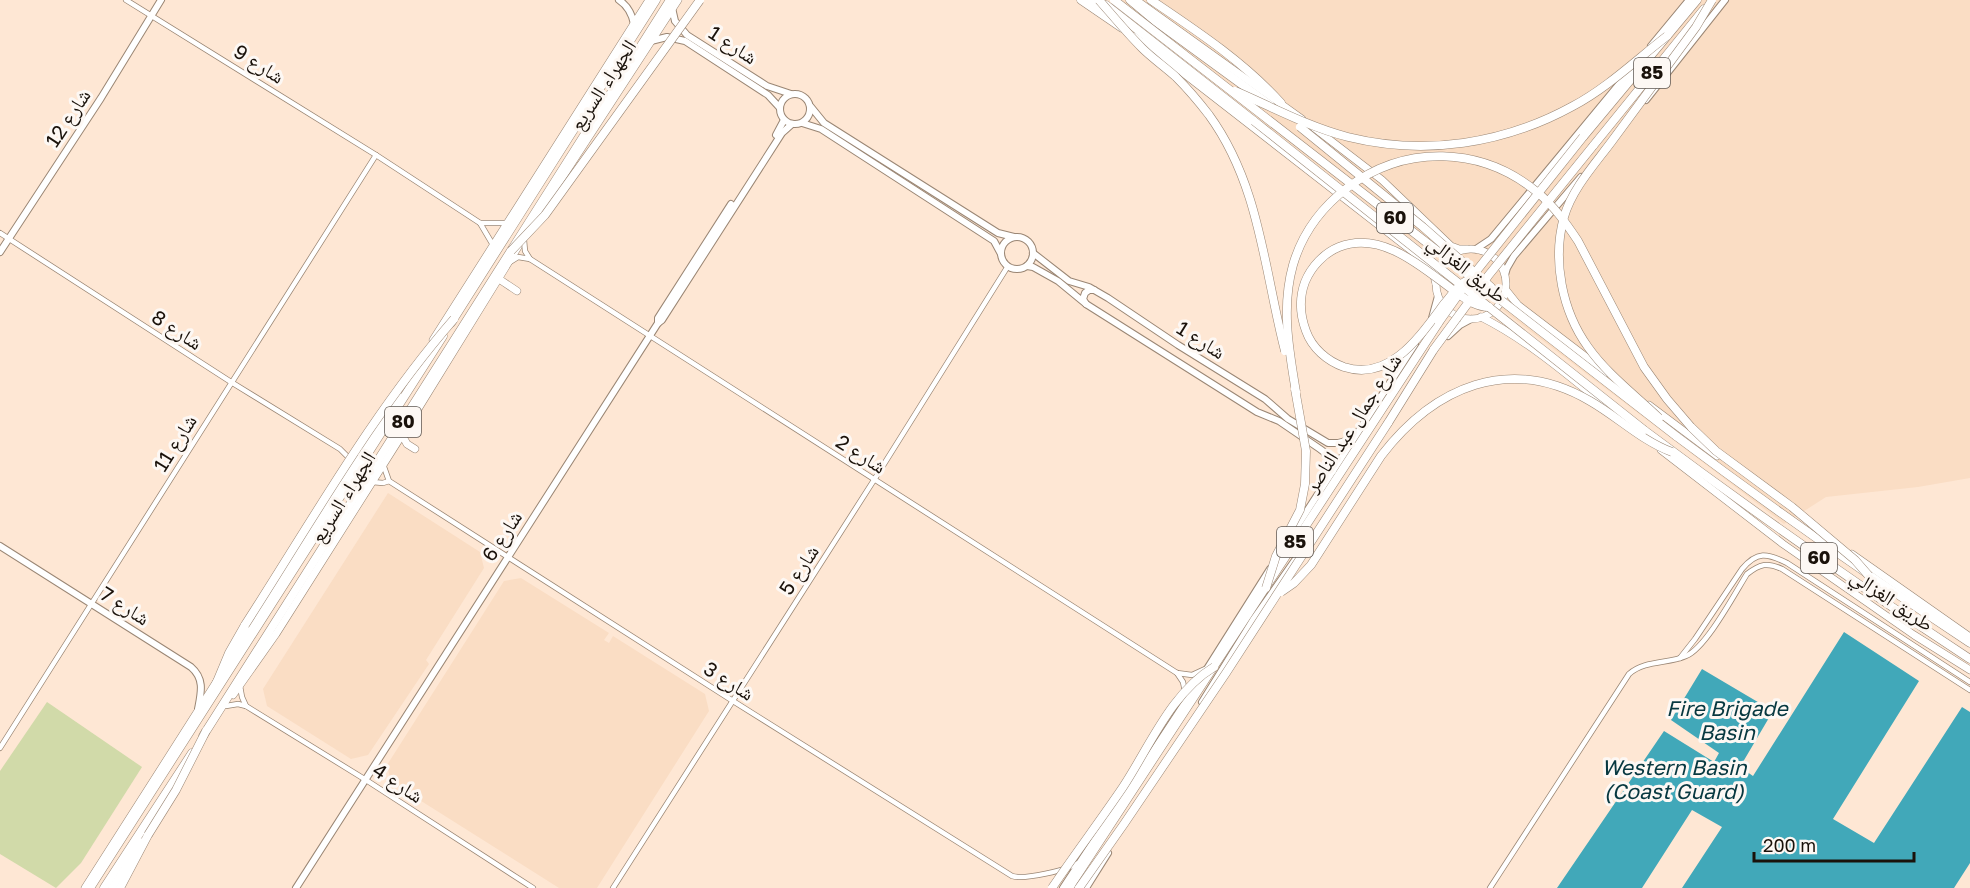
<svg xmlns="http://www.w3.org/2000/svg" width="1970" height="888" font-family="'Golos Text','Noto Naskh Arabic',sans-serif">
  <rect width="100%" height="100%" fill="#fee7d4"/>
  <!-- built -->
  <g fill="#faddc4">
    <path d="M1108,0H1970V478L1918,487L1826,497L1784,524L1472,287Z"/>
    <path d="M388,493L480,552L484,568L426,660L429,664L368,755L351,759L267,706L263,689Z"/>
    <path d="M521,578L609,633L604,640L609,643L613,636L705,694L709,711L597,888H559L391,782L387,765L478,622L504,581Z"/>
  </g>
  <!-- green -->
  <path fill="#d1daa9" d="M47,702L142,767L81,863L56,888L0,854V771Z"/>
  <!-- water -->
  <path fill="#41a8b9" d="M1844,632L1919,681L1833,819L1874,843L1962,707L1970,712V863L1954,888H1682L1722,827L1692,810L1642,888H1557L1664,731L1714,762L1719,753L1671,720L1702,669L1773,711L1740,767L1753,776Z"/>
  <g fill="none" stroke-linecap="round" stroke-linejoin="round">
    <!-- street casing -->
    <g stroke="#9a8674" stroke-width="6">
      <g id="street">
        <path d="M126,0L376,155L480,223L493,245"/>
        <path d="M480,223H507"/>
        <path d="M0,233L231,382L340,449L350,459"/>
        <path d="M524,240L525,251L530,259"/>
        <path d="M510,262L518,257L530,259L1177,673L1192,675L1205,669"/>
        <path d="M383,464L389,481L733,701L1012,876C1024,880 1068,870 1078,863"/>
        <path d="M372,482L383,483L389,481"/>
        <path d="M1680,658L1695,639L1742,569C1757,551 1767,553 1787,563L1970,682"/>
        <path d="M1177,673L1183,682L1185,692"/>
        <path d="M240,686L242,697L246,706"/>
        <path d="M226,706L238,704L246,706L366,780L533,888"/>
        <path d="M0,748L376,155"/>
        <path d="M613,888L874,480L1008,266"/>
        <path d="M1490,888L1629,674C1645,660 1668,664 1686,656C1706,648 1735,593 1747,574C1760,564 1767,562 1782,569L1970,690"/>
      </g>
    </g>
    <!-- secondary casing -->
    <g stroke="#9a8674" stroke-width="8">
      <g id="secondary">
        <path d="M619,0C628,6 632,14 634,24"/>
        <path d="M672,8L675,21L687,35L767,86L791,94"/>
        <path d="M651,41L667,37L685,41L768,95L780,108"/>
        <path d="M1651,46L1689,0"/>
        <circle cx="795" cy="109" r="15"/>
        <path d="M1646,100L1725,0"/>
        <path d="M811,107L824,123L998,233L1014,237"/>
        <path d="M802,123L821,129L994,241L1001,254"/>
        <path d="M776,135L784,120"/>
        <circle cx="1017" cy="253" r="16"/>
        <path d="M1476,249L1491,239L1635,65"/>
        <path d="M0,252L101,98L161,0"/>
        <path d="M1033,253L1069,281L1089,287L1108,298L1178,345L1265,399L1288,419L1328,443H1338L1353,439"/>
        <path d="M1027,266L1033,267L1058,281L1086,304L1257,412L1279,421L1320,449L1324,452L1333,471"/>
        <path d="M1505,275L1507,268L1514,256L1581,177"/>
        <path d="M1086,304L1083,299L1085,293L1089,290H1094"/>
        <path d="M1432,318L1438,296"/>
        <path d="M658,323V318L731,204"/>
        <path d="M1448,336L1460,325L1471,319"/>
        <path d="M1285,545L1415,344"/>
        <path d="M0,546L191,667C205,679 201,693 198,709"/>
        <path d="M1205,672L1270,569"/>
        <path d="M1202,702L1253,620L1295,560"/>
        <path d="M296,888L658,323L662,320L782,133L792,124"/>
        <path d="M1063,888L1198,683"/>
        <path d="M1086,888L1108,853"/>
      </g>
    </g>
    <!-- primary casing -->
    <g stroke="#9a8674" stroke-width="8">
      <g id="primary">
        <path d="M1089,0L1106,13"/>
        <path d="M1136,0L1302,119"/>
        <path d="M1160,55L1426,262L1433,272L1436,284"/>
        <path d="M1313,127L1382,180L1451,246L1459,249H1467"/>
        <path d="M530,227L678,0"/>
        <circle cx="1471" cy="284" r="35"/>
        <path d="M499,279L517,291"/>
        <path d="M1506,290L1518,305L1607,373"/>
        <path d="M1481,317C1531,342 1573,380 1617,415"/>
        <path d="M433,340L649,0"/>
        <path d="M1649,405L1717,456"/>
        <path d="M402,435L407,444L415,449"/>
        <path d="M1661,450L1783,544L1914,635L1970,670"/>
        <path d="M1852,554L1970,637"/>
        <path d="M225,669L398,395"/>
        <path d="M233,695L276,634L402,435L518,247"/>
        <path d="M85,888L217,681"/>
        <path d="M112,888L141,842"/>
      </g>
    </g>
    <!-- highway casing -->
    <g stroke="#9a8674" stroke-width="9">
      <g id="highway">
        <path d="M1081,0L1122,28"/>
        <path d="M1130,0L1155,21L1270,105"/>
        <path d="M1151,0C1197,31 1244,62 1281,103"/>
        <path d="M1106,5L1254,121"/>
        <path d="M1134,37L1164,58"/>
        <path d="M1583,137L1697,0"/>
        <path d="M1593,146L1704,9"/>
        <path d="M451,323L656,0"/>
        <path d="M1388,423L1434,349"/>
        <path d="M1644,430C1751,510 1859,586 1970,659"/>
        <path d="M1676,436C1772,508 1870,577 1970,643"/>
        <path d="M216,684L229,653L245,625"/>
        <path d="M203,736L670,0"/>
        <path d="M90,888L443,336"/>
        <path d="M104,888L192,753"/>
        <path d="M120,888L148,835"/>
        <path d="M1069,888L1439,322"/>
      </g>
    </g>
    <!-- street -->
    <use href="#street" stroke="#fff" stroke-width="4.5"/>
    <!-- secondary -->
    <use href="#secondary" stroke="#fff" stroke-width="6"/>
    <!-- primary -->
    <use href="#primary" stroke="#fff" stroke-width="7"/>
    <!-- highway -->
    <use href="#highway" stroke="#fff" stroke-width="8"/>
    <!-- highway-bridge casing -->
    <g stroke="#9a8674" stroke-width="9" stroke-linecap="butt">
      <g id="highway-bridge">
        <path d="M1099,0C1113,16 1127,33 1142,48C1152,58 1165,67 1176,77C1188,89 1199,102 1209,115C1260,185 1264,270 1285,351"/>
        <path d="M1114,0L1676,436"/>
        <path d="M1235,91C1272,107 1309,127 1348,137C1425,156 1504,144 1573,106C1607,88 1636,60 1667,36"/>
        <path d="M1254,121L1644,430"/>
        <path d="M1300,127L1423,227L1491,287L1496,296"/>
        <path d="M511,251L545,215L700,0"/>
        <path d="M1474,274L1583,137"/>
        <path d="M1470,279C1458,284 1452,295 1444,304C1420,336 1390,382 1344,367C1327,361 1312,348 1306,331C1300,315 1299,298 1305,282C1311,267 1324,253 1339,247C1381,230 1422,267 1453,290C1465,298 1474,307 1489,307"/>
        <path d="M1439,322L1461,291"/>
        <path d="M1434,349L1488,276L1593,146"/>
        <path d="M1296,392C1289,350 1281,307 1293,265C1302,234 1321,208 1347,188C1405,144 1481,146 1537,192C1554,206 1566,223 1578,241L1644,367L1667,399L1691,427L1716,451L1792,507L1855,560L1869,576"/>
        <path d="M1659,418C1635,395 1607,374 1588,347C1562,311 1552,260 1564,217C1572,189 1595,164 1612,141C1640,103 1668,65 1696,27L1712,0"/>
        <path d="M1266,588L1276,556L1300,510L1305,484L1306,451L1295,389"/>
        <path d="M1281,592L1294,583L1311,565L1381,456C1434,387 1509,354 1590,401C1618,417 1642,441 1672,452"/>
        <path d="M245,625C312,521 373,412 454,319"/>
        <path d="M148,835L176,790L206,731"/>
        <path d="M1052,888C1075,854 1100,821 1123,787C1150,746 1171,693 1214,667"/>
        <path d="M1079,888L1124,824L1226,673L1388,423"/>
      </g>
    </g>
    <!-- highway-bridge -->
    <use href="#highway-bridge" stroke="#fff" stroke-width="8"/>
  </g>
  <g text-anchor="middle" stroke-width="6" stroke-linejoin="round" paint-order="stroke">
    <!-- shield labels -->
    <g fill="#fdf8f4" stroke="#5e5751" stroke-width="1.5">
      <rect x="1634" y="58" width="36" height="30" rx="4.5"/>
      <rect x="1377" y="203" width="36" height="30" rx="4.5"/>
      <rect x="385" y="407" width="36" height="30" rx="4.5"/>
      <rect x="1277" y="527" width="36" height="30" rx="4.5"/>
      <rect x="1801" y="543" width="36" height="30" rx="4.5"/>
    </g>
    <g font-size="18" font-weight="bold" fill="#1a120b">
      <text x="1652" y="79">85</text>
      <text x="1395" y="224">60</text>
      <text x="403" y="428">80</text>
      <text x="1295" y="548">85</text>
      <text x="1819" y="564">60</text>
    </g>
    <!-- street labels -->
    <g font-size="20" fill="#1a120b" stroke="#fdf8f4">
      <text transform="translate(733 45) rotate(33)" y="7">شارع 1</text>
      <text transform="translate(259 64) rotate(32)" y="7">شارع 9</text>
      <text transform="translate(603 85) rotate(-57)" y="7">الجهراء السريع</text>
      <text transform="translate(68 118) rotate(-57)" y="7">شارع 12</text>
      <text transform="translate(1467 269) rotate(39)" y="7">طريق الغزالي</text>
      <text transform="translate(177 330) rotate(33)" y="7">شارع 8</text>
      <text transform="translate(1201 340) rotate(32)" y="7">شارع 1</text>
      <text transform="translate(1353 423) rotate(-57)" y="7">شارع جمال عبد الناصر</text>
      <text transform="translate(175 443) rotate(-58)" y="7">شارع 11</text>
      <text transform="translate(861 454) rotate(32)" y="7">شارع 2</text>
      <text transform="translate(343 497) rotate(-58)" y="7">الجهراء السريع</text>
      <text transform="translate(502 536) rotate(-57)" y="7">شارع 6</text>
      <text transform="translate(799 570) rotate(-57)" y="7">شارع 5</text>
      <text transform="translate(1892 600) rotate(34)" y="7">طريق الغزالي</text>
      <text transform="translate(125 606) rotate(32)" y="7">شارع 7</text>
      <text transform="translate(729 681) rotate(32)" y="7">شارع 3</text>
      <text transform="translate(398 783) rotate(33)" y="7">شارع 4</text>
    </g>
    <!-- water labels -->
    <g font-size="21" font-style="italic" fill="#073840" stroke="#fdf8f4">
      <text x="1727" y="716">Fire Brigade<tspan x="1727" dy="24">Basin</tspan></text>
      <text x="1674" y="775">Western Basin<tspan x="1674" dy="24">(Coast Guard)</tspan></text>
    </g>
  </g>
  <!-- scale -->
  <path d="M1754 852v9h160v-9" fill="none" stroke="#1a120b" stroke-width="3"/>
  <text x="1763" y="852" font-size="18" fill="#1a120b" stroke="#fdf8f4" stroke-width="4.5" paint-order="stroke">200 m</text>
</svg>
